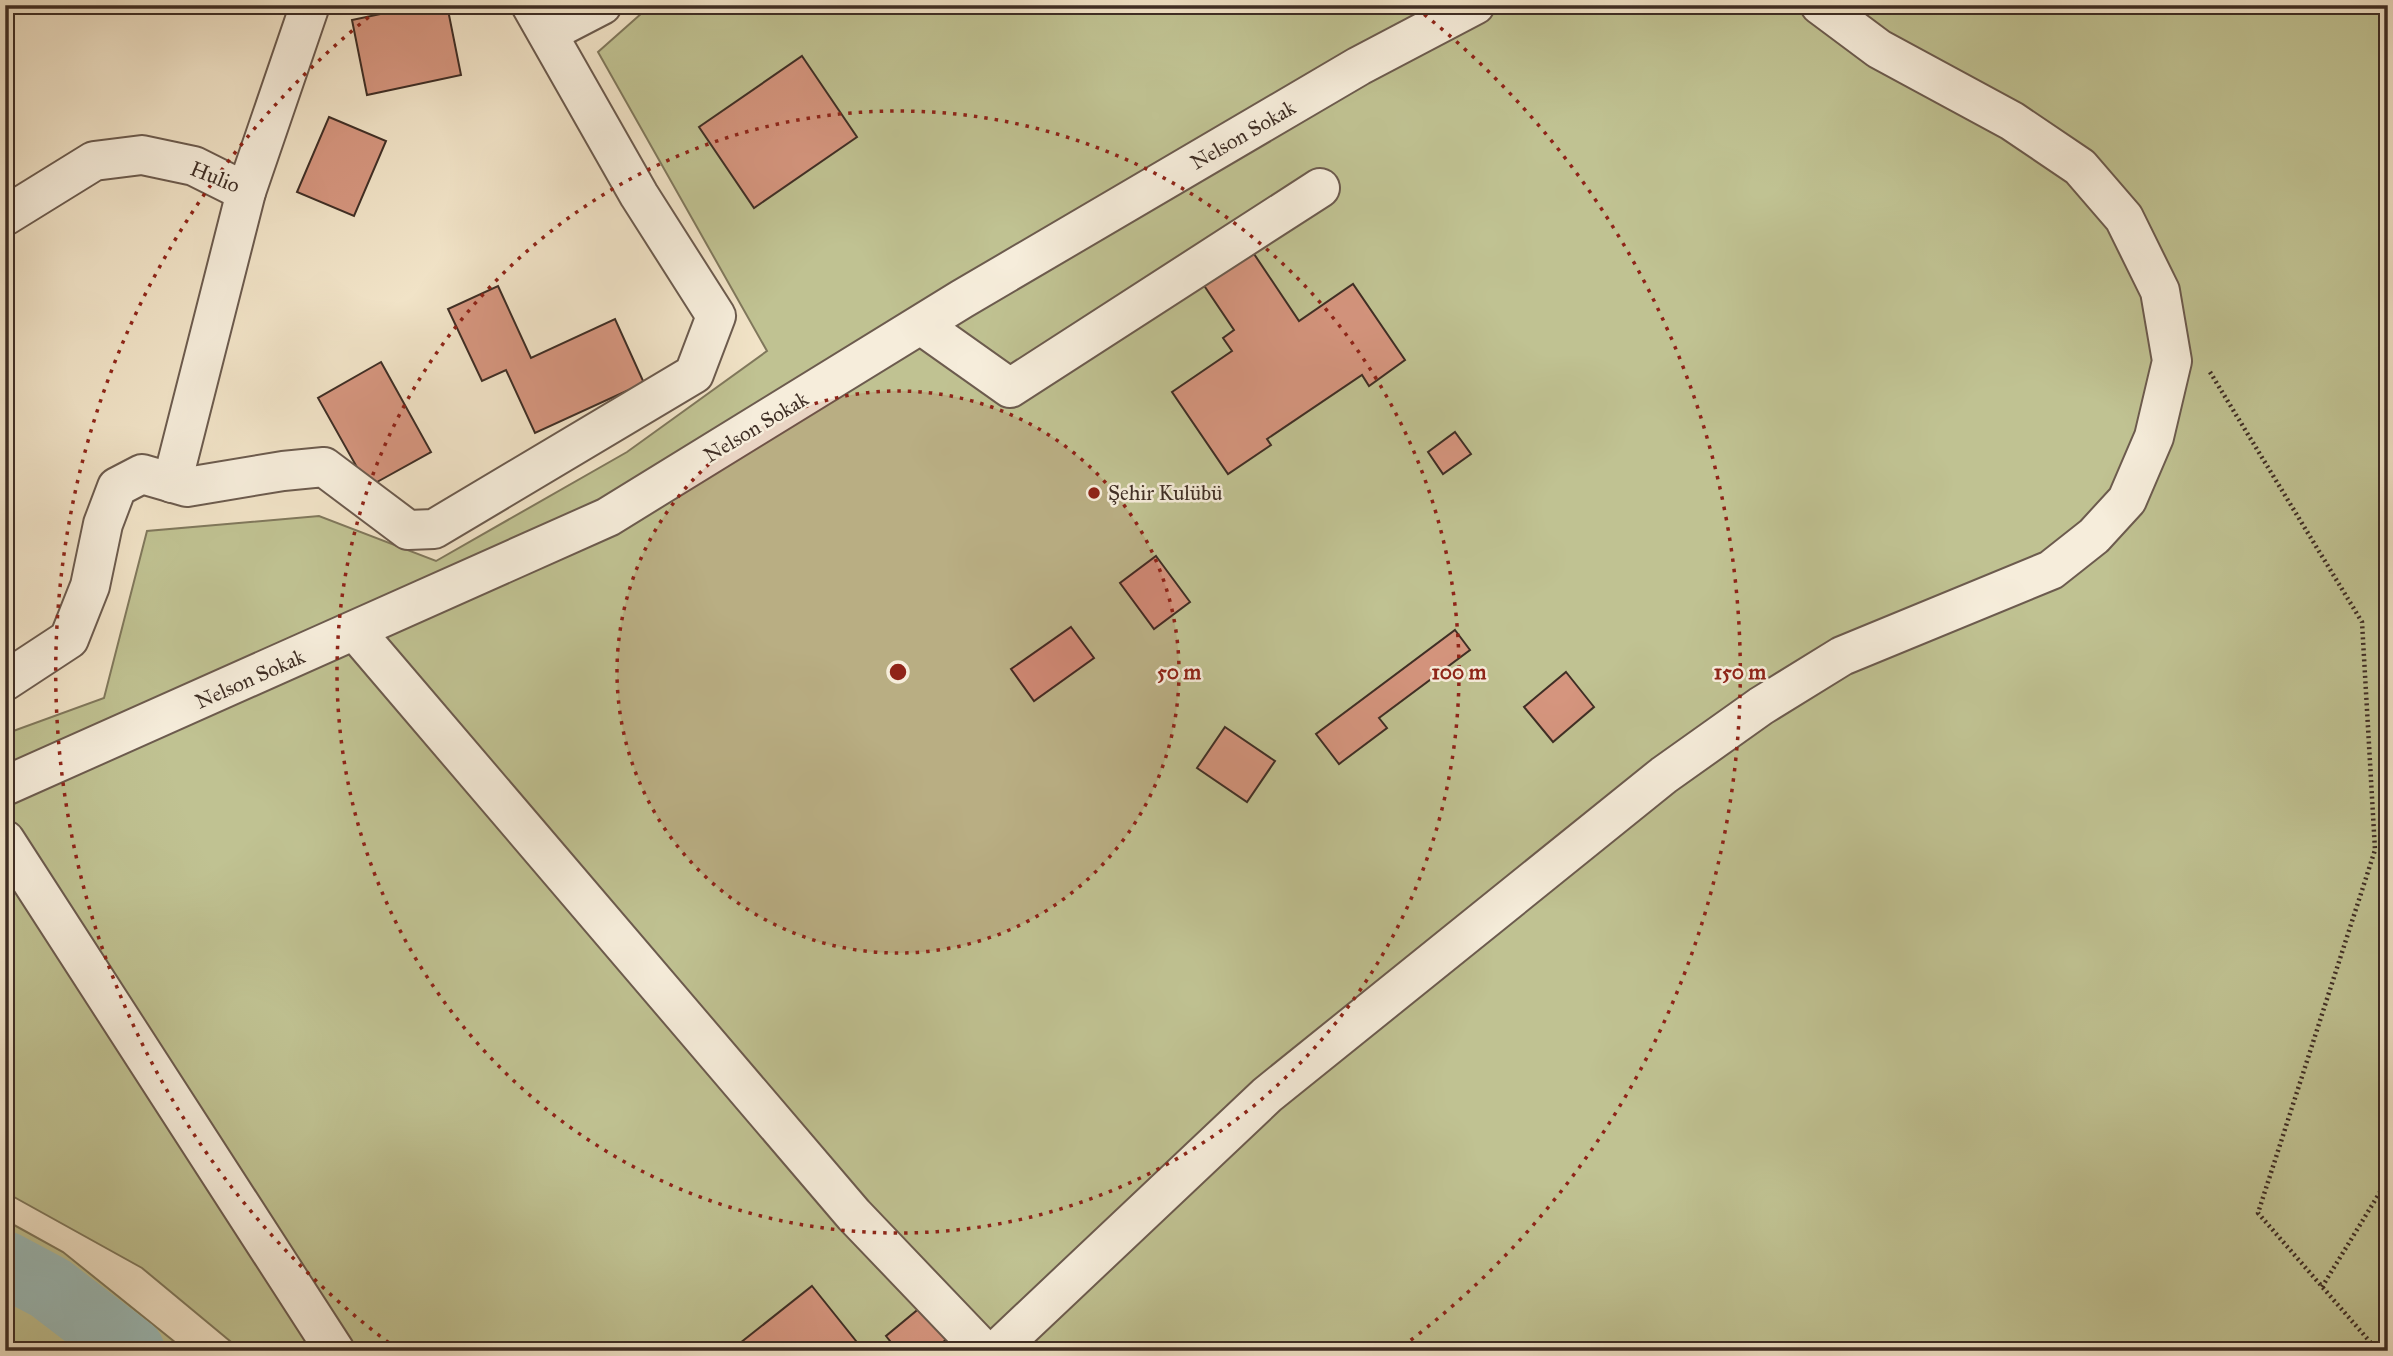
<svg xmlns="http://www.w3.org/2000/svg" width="2393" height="1356" font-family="'IM FELL Great Primer',serif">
  <rect width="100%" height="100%" fill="#f1e3c7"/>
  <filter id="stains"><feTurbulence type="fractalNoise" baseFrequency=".00286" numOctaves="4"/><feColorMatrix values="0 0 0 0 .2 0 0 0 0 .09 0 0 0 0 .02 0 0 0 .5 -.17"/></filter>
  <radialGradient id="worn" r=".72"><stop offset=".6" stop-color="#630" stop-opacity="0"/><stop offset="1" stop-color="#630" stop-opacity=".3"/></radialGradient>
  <!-- green -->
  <g fill="#c0c292" stroke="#80785c" stroke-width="2">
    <path d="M651,5H2388V1351H242L142,1268L5,1192V734L104,698L147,531L319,516L436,561L627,452L767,351L598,52Z"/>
    <path d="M5,1220L63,1252L186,1351H5Z"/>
  </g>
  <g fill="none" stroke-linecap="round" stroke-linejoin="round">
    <!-- river -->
    <path stroke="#9cbdbb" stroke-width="66" d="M5,1264L50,1288L132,1351"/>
  </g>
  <!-- building -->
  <g fill="#d5957e" stroke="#3f2e25" stroke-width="2">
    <path d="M423,5H447L461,75L367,95L352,20Z"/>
    <path d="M802,56L857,137L754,208L699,127Z"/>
    <path d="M329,117L386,141L354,216L297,192Z"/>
    <path d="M1248,245L1299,321L1353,284L1405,360L1369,386L1362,375L1267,439L1271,445L1228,474L1172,392L1232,351L1223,338L1234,330L1199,278Z"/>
    <path d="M498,286L531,358L615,319L644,383L535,433L506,370L482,381L448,309Z"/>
    <path d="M381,362L431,452L368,487L318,398Z"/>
    <path d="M1455,432L1471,454L1443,474L1428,452Z"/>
    <path d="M1156,556L1190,602L1154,629L1120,583Z"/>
    <path d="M1071,627L1094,658L1034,701L1011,669Z"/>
    <path d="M1455,630L1470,650L1379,718L1387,728L1339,764L1316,734Z"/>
    <path d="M1566,672L1594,707L1553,742L1524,707Z"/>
    <path d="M1225,727L1275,761L1247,802L1197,768Z"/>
    <path d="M812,1286L864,1351H730Z"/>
    <path d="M927,1302L953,1334L932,1351H898L886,1336Z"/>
  </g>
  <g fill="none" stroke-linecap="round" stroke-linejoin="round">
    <!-- minor casing -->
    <g stroke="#6c5b4e" stroke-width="42">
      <g id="minor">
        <path d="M548,33L602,5"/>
        <path d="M5,216L94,161L142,155L194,166L246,192"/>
        <path d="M921,325L1010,388L1320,188"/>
        <path d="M172,483L246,192L310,5"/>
        <path d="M356,632L854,1215L984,1351"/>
        <path d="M5,681L69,639L90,586L103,524L117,487L142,474L187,487L283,471L324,467L408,530L434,529L694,374L716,316L639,195L531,5"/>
        <path d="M5,786L608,517L962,299L1359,66L1475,5"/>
        <path d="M5,840L335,1351"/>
        <path d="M996,1351L1267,1095L1664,775L1761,706L1842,656L2051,570L2094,536L2127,500L2154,437L2172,361L2160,291L2124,218L2080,167L2012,121L1879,49L1820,5"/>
      </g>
    </g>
    <!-- path -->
    <g stroke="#3f2e25" stroke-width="4.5" stroke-dasharray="2 3.5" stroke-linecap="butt">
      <path d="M2210,372L2362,622L2375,850L2258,1213L2378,1351"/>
      <path d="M2322,1287L2388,1179"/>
    </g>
    <!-- minor -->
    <use href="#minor" stroke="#f6eddb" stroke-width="38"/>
  </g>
  <!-- distance rings -->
  <circle cx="898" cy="672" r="281" fill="#8f2418" fill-opacity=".12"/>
  <g fill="none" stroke="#8f2418" stroke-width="3.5" stroke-dasharray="3.5 7">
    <circle cx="898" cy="672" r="281"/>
    <circle cx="898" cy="672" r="561"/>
    <path d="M397 1349A842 842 0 0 1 380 8M1416 8A842 842 0 0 1 1399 1349"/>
  </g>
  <!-- markers -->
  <circle fill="#8f2418" stroke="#f6eddb" stroke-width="2.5" cx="1094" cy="493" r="7"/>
  <g text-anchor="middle" stroke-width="5" stroke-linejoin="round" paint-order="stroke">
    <!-- street labels -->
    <g font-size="21" fill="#3f2e25" stroke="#f6eddb">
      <text transform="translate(1243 135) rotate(-30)" y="7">Nelson Sokak</text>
      <text transform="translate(215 177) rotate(22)" y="7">Hulio</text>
      <text transform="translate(756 427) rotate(-31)" y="7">Nelson Sokak</text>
      <text transform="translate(250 679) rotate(-24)" y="7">Nelson Sokak</text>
    </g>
    <!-- poi labels -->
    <g font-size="21" fill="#3f2e25" stroke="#f6eddb" text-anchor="start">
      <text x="1108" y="500">Şehir Kulübü</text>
    </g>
  </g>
  <circle cx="898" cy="672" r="10" fill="#8f2418" stroke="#f6eddb" stroke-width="3.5"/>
  <g font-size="21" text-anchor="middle" font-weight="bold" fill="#8f2418" stroke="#f6eddb" stroke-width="5" stroke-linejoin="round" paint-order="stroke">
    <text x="1179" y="679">50 m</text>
    <text x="1459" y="679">100 m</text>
    <text x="1740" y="679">150 m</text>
  </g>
  <!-- margin -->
  <rect width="2393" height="1356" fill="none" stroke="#f1e3c7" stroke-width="28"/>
  <rect x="7" y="7" width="2379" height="1342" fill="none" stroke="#3f2e25" stroke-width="3.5"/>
  <rect x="14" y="14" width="2365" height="1328" fill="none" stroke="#3f2e25" stroke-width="2"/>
  <rect width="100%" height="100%" filter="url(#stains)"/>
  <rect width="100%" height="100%" fill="url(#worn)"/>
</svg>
